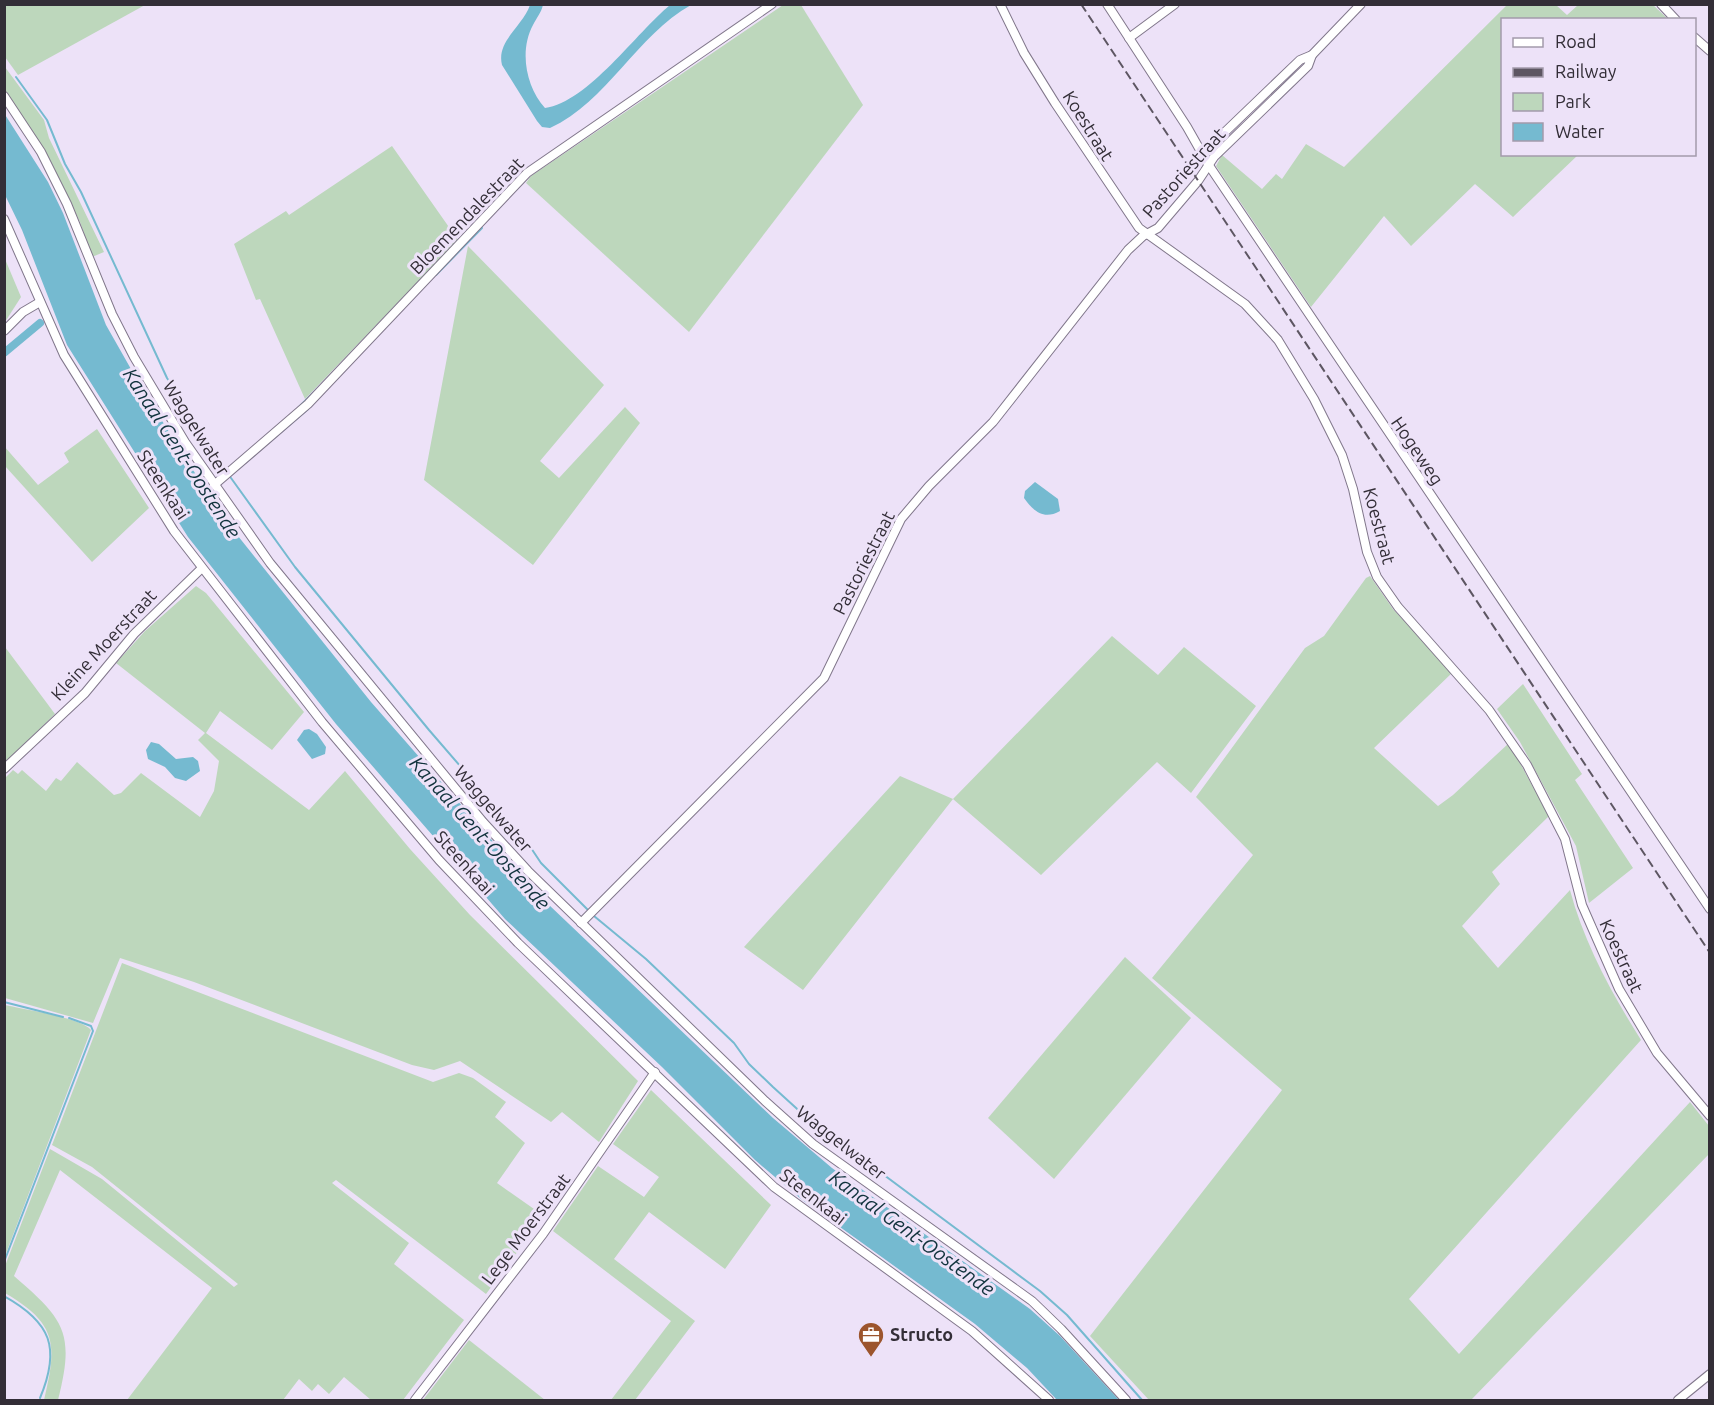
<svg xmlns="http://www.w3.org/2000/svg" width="1714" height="1405" font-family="Ubuntu,sans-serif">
  <rect width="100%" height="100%" fill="#ede2f8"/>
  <!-- green -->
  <g fill="#bdd7bc">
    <path d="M5,4H145V5L18,75L5,57Z"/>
    <path d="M1508,4L1556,5L1567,15L1578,5H1653L1668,19L1502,20V154L1578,155L1513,217L1475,184L1411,246L1384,216L1311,307L1216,166L1222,155L1262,189L1276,174L1282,179L1306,144L1344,167Z"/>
    <path d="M783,5H801L863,105L689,332L526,183L531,176Z"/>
    <path d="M5,67L44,120L49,138L104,252L92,257L80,222L59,180L39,142L5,90Z"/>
    <path d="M392,146L458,240L305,399L260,299L256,300L234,244L286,211L289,215Z"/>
    <path d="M468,246L604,385L540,461L559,478L625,407L640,423L533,565L424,480Z"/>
    <path d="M5,259L21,297L5,322H4Z"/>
    <path d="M97,429L149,508L92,562L5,466L4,446L38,485L69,462L64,453Z"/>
    <path d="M1370,576L1393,609L1453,672L1374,748L1438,806L1453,795L1509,743L1549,816L1492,872L1500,884L1462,926L1498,968L1570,890C1584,943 1612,994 1641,1040L1409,1299L1459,1354L1690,1102L1709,1126V1154L1471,1400H1149L1090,1336L1282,1090L1152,978L1253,855L1196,797L1305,648L1324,636L1366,578Z"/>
    <path d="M196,586L206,593L304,712L272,750L220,711L206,733L309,810L345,771L410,849L470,915L638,1081L599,1142L562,1112L551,1122L460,1061L434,1070L412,1065L194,982L120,958L93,1023L5,998L4,779L13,770L18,774L22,770L46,791L56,778L61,781L77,762L114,795L121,793L141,773L200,817L214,791L219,761L198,740L205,733L116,663L145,631Z"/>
    <path d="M1112,636L1158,675L1184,647L1256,706L1191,793L1157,762L1041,875L953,799L803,990L744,947L900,776L953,799Z"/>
    <path d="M5,647L55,714L5,763Z"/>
    <path d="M1523,684L1582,774L1575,780L1633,868L1589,903L1576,846L1520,742L1497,709Z"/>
    <path d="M1125,957L1191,1018L1054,1179L988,1118Z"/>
    <path d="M122,963L433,1082L459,1073L473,1078L506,1102L495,1117L525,1143L497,1183L544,1216L486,1294L336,1180L332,1183L409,1243L394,1264L464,1320L403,1400H371L344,1377L329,1394L318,1384L312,1391L299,1379L283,1400H127L212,1288L60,1170L14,1276C65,1320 75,1333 58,1400H44C57,1345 58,1324 5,1293V1266L50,1149L102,1179L234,1287L238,1284L92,1167L52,1145Z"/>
    <path d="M5,1005C22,1009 82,1018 91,1030L5,1256Z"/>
    <path d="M651,1090L771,1205L725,1269L649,1212L614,1259L695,1321L635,1400H611L671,1321L553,1231L598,1166L644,1197L659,1177L613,1144Z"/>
    <path d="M469,1340L545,1400H423Z"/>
  </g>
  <!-- water -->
  <g fill="#75bad0">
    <path d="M530,5H543C541,13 537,17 533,25C519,51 526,87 545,108C588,102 637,32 670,5H691C637,35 607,102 550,128L542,127L537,121L502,65C496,41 523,26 530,5Z"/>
    <path d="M4,113L48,182L63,213L106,325L144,392L222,516L371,702L548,904L773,1118L832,1168L1030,1309L1060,1336L1119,1400H1057L1027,1368L975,1324L801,1199L755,1160L662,1067L505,919L336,724L188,537L67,345L22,230L5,195Z"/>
    <path d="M1035,482L1058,499L1060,511C1044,520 1034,512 1024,498L1025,491Z"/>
    <path d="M309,729L317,734L326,747L325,754L312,759L297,740L304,730Z"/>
    <path d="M151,742L159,744L176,759L193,757L198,761L200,771L186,781L175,778L165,767L148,759L146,750Z"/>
  </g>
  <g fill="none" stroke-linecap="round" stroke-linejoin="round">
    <!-- stream -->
    <g stroke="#75bad0" stroke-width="2">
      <path d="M16,77L47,120L65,164L81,192L167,378L231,478L295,567L429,730L531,848L541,863L594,916L646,959L734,1043L749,1064L773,1087L806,1117L1040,1291L1067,1315L1142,1400"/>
      <path d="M436,275L482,228"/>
      <path d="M298,408L334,372"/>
      <path d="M245,463L308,409"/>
      <path d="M4,1002L63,1017"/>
      <path d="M4,1262L93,1031L91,1026L69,1018"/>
      <path d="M4,1296C51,1322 61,1348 40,1398"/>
    </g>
    <!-- canal -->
    <path stroke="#75bad0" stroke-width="8" d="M4,353L40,323"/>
    <!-- minor casing -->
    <g stroke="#81778b" stroke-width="10">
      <g id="minor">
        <path d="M1000,4L1024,53L1055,103L1139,228L1245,304L1278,340L1314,399L1342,455L1353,489L1367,552L1377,577L1398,607L1489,710L1527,765L1565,839L1582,905L1619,989L1657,1053L1710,1116"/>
        <path d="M1107,4L1187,127L1208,164L1710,909"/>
        <path d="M1661,4L1676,20"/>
        <path d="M1694,37L1710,51"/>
        <path d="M1129,38L1175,4"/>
        <path d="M4,96L41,152L67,204L112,314L134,357L185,442L270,563L483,822L528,871L765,1101L813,1144L1032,1301L1061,1329L1126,1400"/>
        <path d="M1202,154L1300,60L1312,55L1361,4"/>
        <path d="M4,219L64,355L174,531L322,722L439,860L518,943L774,1187L972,1331L1049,1400"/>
        <path d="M4,331L23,312L40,302"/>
        <path d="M214,485L308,404L527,173L772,4"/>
        <path d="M4,769L85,693L134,634L202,568"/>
        <path d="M581,923L824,678L901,519L929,486L993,422L1128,250L1143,236L1158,228L1198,181L1214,157L1308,66L1312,55"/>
        <path d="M415,1400L543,1234L655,1072"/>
        <path d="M1678,1400L1710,1374"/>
      </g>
    </g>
    <!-- minor -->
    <use href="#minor" stroke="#fff" stroke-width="8"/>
    <!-- rail -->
    <path stroke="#5d5662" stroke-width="2" stroke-dasharray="9 4.5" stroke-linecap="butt" d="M1081,4L1710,953"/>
  </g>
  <!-- icons -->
  <defs>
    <g id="office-pin" transform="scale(1.35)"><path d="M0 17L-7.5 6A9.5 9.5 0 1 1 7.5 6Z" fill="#9c552d" stroke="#ede2f8"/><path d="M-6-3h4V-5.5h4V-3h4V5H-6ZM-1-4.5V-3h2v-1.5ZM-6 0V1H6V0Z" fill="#fff"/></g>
  </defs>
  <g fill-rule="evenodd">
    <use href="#office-pin" x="871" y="1335"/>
  </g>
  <g text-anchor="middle" stroke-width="6" stroke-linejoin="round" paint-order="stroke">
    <!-- street labels -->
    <g font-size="18" fill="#332e37" stroke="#ede2f8">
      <text transform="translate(1088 126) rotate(58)" y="6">Koestraat</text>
      <text transform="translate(1184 173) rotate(-48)" y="6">Pastoriestraat</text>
      <text transform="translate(467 216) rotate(-46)" y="6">Bloemendalestraat</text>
      <text transform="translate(196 428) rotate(58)" y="6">Waggelwater</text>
      <text transform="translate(1417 451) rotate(56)" y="6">Hogeweg</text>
      <text transform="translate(163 485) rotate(57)" y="6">Steenkaai</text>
      <text transform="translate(1379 526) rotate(75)" y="6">Koestraat</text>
      <text transform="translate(864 563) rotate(-63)" y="6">Pastoriestraat</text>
      <text transform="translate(104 645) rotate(-47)" y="6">Kleine Moerstraat</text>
      <text transform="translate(493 809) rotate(49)" y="6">Waggelwater</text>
      <text transform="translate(464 863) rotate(48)" y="6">Steenkaai</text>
      <text transform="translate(1621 956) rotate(65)" y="6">Koestraat</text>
      <text transform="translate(841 1143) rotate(38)" y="6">Waggelwater</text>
      <text transform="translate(813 1197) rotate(38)" y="6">Steenkaai</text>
      <text transform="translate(526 1229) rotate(-53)" y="6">Lege Moerstraat</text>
    </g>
    <!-- poi labels -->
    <g font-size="18" font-weight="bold" fill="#332e37" stroke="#ede2f8" text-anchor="start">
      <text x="890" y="1341">Structo</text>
    </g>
    <!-- water labels -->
    <g font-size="20" font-style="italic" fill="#11333d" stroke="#ede2f8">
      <text transform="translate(182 453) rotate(57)" y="7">Kanaal Gent-Oostende</text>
      <text transform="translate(480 833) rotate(48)" y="7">Kanaal Gent-Oostende</text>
      <text transform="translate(912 1233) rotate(36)" y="7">Kanaal Gent-Oostende</text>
    </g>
  </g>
  <!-- border -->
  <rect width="1714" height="1405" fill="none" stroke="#332e37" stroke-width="12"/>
  <!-- legend -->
  <rect x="1501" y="18" width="195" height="138" fill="#ede2f8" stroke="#a39aab" stroke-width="1.5"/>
  <rect x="1513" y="38" width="30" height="9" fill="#ffffff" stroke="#a39aab" stroke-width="1.5"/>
  <text x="1555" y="48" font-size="18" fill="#332e37">Road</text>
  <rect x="1513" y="68" width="30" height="9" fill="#5d5662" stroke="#a39aab" stroke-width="1.5"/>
  <text x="1555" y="78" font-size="18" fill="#332e37">Railway</text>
  <rect x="1513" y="93" width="30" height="18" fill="#bdd7bc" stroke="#a39aab" stroke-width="1.5"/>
  <text x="1555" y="108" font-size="18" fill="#332e37">Park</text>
  <rect x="1513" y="123" width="30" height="18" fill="#75bad0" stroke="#a39aab" stroke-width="1.5"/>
  <text x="1555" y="138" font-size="18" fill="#332e37">Water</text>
</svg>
